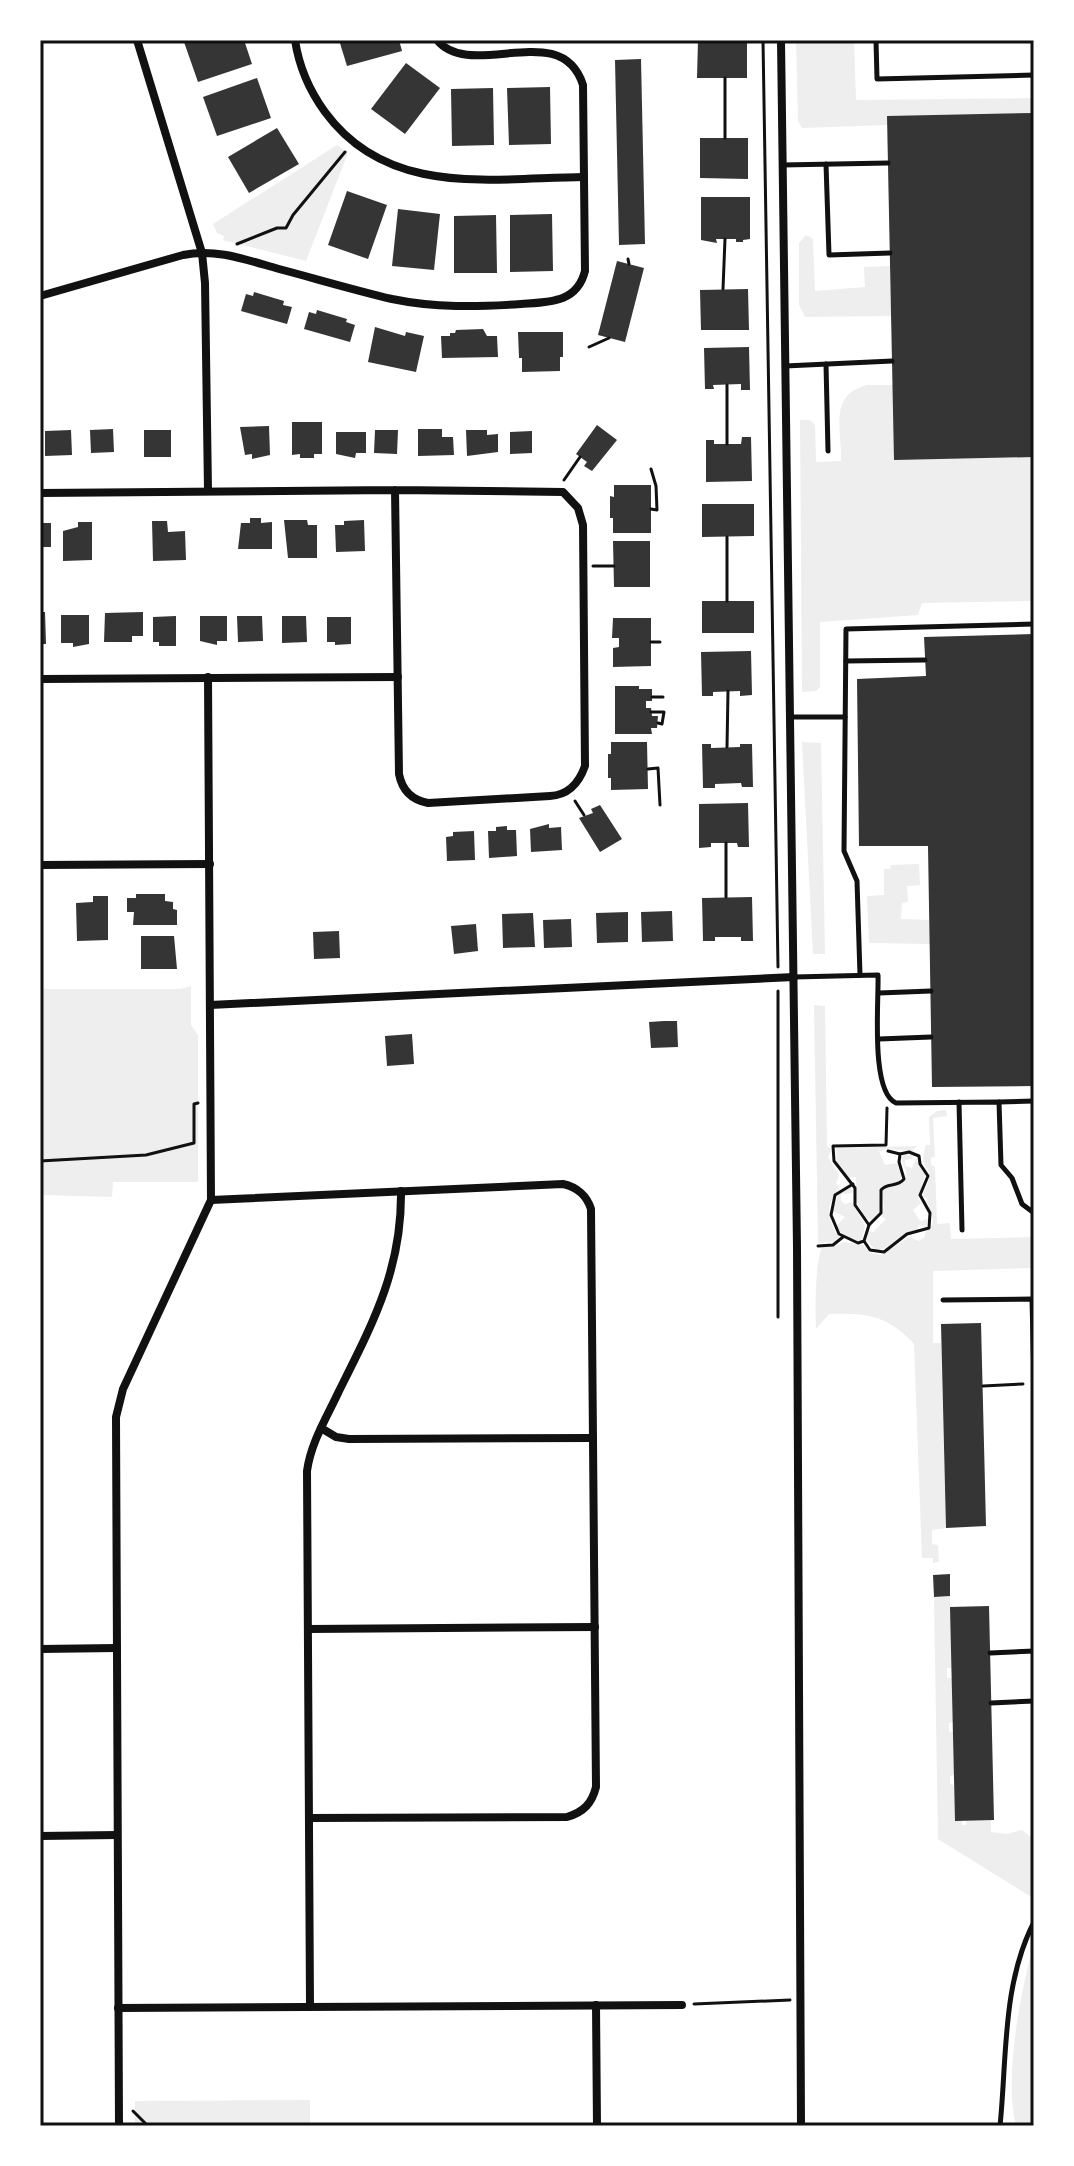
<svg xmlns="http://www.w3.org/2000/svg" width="1074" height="2166" font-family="'DejaVu Sans',sans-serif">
  <rect width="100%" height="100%" fill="#fff"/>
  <!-- green -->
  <g fill="#eee">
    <path d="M796,40H854L856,100L1034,98V113L888,125L802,128L798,121Z"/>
    <path d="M337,145L348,153L306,261L223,240L224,236L217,233L213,224Z"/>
    <path d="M806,235L813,239L815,291L865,287L864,267L890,266L891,316L805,317L799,305V243Z"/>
    <path d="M867,385H893L1034,457V601L922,603L918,615L820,622V687L816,691L802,692L800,420H810L815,425L816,462L841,461C842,430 828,395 867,385Z"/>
    <path d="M802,742L821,743L825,954H813Z"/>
    <path d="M919,864L920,885L907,886L908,902L902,903L901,919L929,920L930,944L869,943L867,896L884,895V869H890L891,865Z"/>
    <path d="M191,986V1025L198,1035V1182H113L112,1197L40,1195V989H181Z"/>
    <path d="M814,1005L825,1006L827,1146L832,1149L828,1157L839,1175L836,1183L840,1188C825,1204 827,1220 839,1237L834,1242L818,1243Z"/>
    <path d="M946,1110L947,1116L933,1118L935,1157L931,1158V1165L935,1167L937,1224L950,1223L951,1239L1034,1237V1268L933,1271V1343H941L946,1528L932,1530V1544L938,1545L939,1562L933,1563V1558H922L914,1344C887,1315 867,1313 829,1314L816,1329C815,1313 815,1256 823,1246H836L844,1242L863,1245L870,1253L881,1255L909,1237L919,1241L925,1237V1233C941,1222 927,1211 927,1198L922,1196C924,1190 929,1183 929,1177C930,1164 918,1168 926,1145H930L929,1117L937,1111Z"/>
    <path d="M917,1146L912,1151L887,1149L879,1151L885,1165L897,1163L902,1177L899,1182C868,1187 883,1190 879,1213L872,1220L865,1218L856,1201V1177L849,1178L837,1163L836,1148Z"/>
    <path d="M907,1154L913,1156L912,1159L905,1160V1166L912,1168L916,1158L925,1175L918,1198L921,1203L913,1210L920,1221L928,1219L926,1227L919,1225L917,1230C900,1232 891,1250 876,1250L867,1241L868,1231L873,1232L886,1219L881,1216L884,1207L882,1190C890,1184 898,1189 905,1180L906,1172L901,1157Z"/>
    <path d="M851,1187L853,1193L841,1194V1201L845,1204L852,1202L865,1226L862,1239L856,1242L842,1234L836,1226L845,1217L833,1211L838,1195Z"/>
    <path d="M950,1596L952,1668H947V1678H952L953,1722L949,1723V1732H953L954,1775L950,1776V1784L954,1785L955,1820H962V1825H966V1820H991V1832L1007,1834L1022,1830L1033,1839V1898L938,1839L934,1597Z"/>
    <path d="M1034,1944V2126H1016C1004,2078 1020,1992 1034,1944Z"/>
    <path d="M310,2100V2126H135V2101Z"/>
  </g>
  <!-- building -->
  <g fill="#353535">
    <path d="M192,40H244L252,64L198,82L184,42Z"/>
    <path d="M339,40H399L402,51L347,66Z"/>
    <path d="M698,40H747V78H697Z"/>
    <path d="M641,59L645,244L619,245L615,60Z"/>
    <path d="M406,63L440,88L405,134L371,109Z"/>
    <path d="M257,78L271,118L217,136L203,97Z"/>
    <path d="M550,87L551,144L509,145L507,88Z"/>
    <path d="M493,88L494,145L452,146L451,89Z"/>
    <path d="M1034,113V457L894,460L887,116Z"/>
    <path d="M277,128L299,164L249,193L228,157Z"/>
    <path d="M700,138H748V179L700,178Z"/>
    <path d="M347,191L387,205L368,259L328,245Z"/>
    <path d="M701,197H750V239L743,240V242H736V239H716L717,243L701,240Z"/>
    <path d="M398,209L440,214L434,270L392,266Z"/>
    <path d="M552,214L553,271L510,272V215Z"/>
    <path d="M496,215L497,273H454V216Z"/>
    <path d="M617,261L644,268L625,342L598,335Z"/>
    <path d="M748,289L749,330H701L700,290Z"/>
    <path d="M254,292L284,301L283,305L292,307L287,324L241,311L246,294L253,296Z"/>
    <path d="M317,310L347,319L346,322L355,325L350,342L304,329L309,312L316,314Z"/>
    <path d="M375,327L405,336L406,332L424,336L416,372L368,362Z"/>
    <path d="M483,329L487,336H497L498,357L442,358L441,336H450V333H455L456,330Z"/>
    <path d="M518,332H563V357H560V371L522,372V358H519Z"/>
    <path d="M749,347L750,390H741V384L713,385L714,389H705L704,348Z"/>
    <path d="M292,422H322V454H314V458H300V454L292,455Z"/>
    <path d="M597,425L617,440L592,471L584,466L587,462L576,454Z"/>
    <path d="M269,426L270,455L252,459V454L245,455L240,427Z"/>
    <path d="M113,429L114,452L91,453L90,430Z"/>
    <path d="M418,429H442V437H453L454,455L418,456Z"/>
    <path d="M71,430L72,455L45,456V431Z"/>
    <rect x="144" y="430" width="27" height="27"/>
    <path d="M375,430H398L397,454L374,453Z"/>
    <path d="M466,430H487V435L498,434V452L467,456Z"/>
    <path d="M532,431V453L510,454V432Z"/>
    <path d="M336,432H366V453H356L355,458L336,454Z"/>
    <path d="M742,437H751L752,481L706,482V440H714V444H741Z"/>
    <path d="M614,485H651V533H613V518H610V496L614,497Z"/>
    <path d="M702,504H754V536L702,537Z"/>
    <path d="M250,518H261V523L272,522V549H238L241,523H250Z"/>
    <path d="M284,520H307L308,525H317V558H288Z"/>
    <path d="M364,520L365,551L336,552L335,525H344V521Z"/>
    <path d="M152,521H167L168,532L185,531L186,560L153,561Z"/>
    <path d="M78,522H92V560L63,561V531L78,527Z"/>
    <rect x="40" y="523" width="11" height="24"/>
    <path d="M613,541H650V587H614Z"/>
    <rect x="702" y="601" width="52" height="32"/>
    <path d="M40,612H45L46,644H40Z"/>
    <path d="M143,612V636H132V642H104L105,613Z"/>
    <path d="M61,615H89V644L73,647V643H61Z"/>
    <path d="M176,616V646H159V642H153V617Z"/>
    <path d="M200,616H227V641H217V645L200,641Z"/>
    <path d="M237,616H262L263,641L238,642Z"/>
    <path d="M282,616H306L307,642L282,643Z"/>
    <path d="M327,617H351V644L335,645V642H327Z"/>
    <path d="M613,618H651V666L613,667V648L619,647V638H612Z"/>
    <path d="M1034,634V1086L932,1087L928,846H859L857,679L926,676L924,637Z"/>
    <path d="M751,651L752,695L740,696V691L713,692V696H702L701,652Z"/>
    <path d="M615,686H639V689H652V701H646V708H651L652,716H658L657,728H651L652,734H615Z"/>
    <path d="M611,742H647L648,789L611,790V778H608V754H611Z"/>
    <path d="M702,744H711V748L740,747V744H752L753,787H742L741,783L715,784V788H703Z"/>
    <path d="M748,803L749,847H738L737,843H711V847L699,848V804Z"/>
    <path d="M600,805L622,839L600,852L579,818L593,813L591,809Z"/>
    <path d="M549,824V828L561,827L562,850L531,852L530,829Z"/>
    <path d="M507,826V830H516L517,856L489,858L488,831H496V827Z"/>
    <path d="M474,831L475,860L447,861L446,837L453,836V832Z"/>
    <path d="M136,894H165V901L173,902V909L177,910V925H133L134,912H127V898H136Z"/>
    <path d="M93,896H108V940L77,941L76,903L93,902Z"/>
    <path d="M752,897L753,941H741V937H715V941H703L702,898Z"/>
    <path d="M672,911L673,941L642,942L641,912Z"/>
    <path d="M628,912V942L597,943L596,913Z"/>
    <path d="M533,913L535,947L503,948L502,914Z"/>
    <path d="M571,919L572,947L544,948L543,920Z"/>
    <path d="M476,924L478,951L454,954L451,926Z"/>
    <path d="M339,931L340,958L314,959L313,932Z"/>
    <path d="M141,936H174L177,969H141Z"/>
    <path d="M664,1021H677L678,1047L651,1048L649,1022Z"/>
    <path d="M412,1034L414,1064L387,1066L385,1036Z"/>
    <path d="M981,1323L986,1526L946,1528L941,1324Z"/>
    <path d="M950,1574V1596L934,1597L933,1575Z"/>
    <path d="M989,1606L994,1820L955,1821L950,1607Z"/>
  </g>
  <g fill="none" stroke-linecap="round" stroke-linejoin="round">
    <!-- path -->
    <g stroke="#111" stroke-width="3">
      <path d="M763,40L778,967"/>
      <path d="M725,78V138"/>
      <path d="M237,244L277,228H286L293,215L345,152"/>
      <path d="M628,259L629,264"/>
      <path d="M723,289L725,239"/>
      <path d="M589,347L609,338"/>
      <path d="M727,385V444"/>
      <path d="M651,469L656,486L657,510L651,509"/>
      <path d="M564,480L580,457"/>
      <path d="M593,566H614"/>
      <path d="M727,601V537"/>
      <path d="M651,642H660"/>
      <path d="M652,697H663"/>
      <path d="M651,712H664L662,724L658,723"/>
      <path d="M727,747L728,691"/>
      <path d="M648,769L658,768L660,805"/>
      <path d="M575,801L584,815"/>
      <path d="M726,843V897"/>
      <path d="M778,991V1317"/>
      <path d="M888,1151L900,1154"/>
      <path d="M40,1161L146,1155L194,1143V1104L198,1103"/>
      <path d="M853,1184L835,1195L831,1215L839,1234L858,1243L864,1241L869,1225L881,1213V1190C887,1182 897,1188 904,1179L899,1162L900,1154L909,1152L919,1156L920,1164L928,1176L920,1195L930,1213L929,1228L907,1234L884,1252L870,1250L864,1241"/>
      <path d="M869,1225L855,1205V1188L834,1161L833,1146L886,1145L887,1108"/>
      <path d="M818,1246L833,1245L843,1237"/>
      <path d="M983,1386L1023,1384"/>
      <path d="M694,2004L790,2000"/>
      <path d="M133,2111L148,2126"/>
    </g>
    <!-- service -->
    <g stroke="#111" stroke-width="5">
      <path d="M876,40L877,79L1034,75"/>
      <path d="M826,164L829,255L890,253"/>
      <path d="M782,165L888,163"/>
      <path d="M826,364L828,451"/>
      <path d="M785,366L892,361"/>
      <path d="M846,661L925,660"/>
      <path d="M790,717H845"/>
      <path d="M860,975L857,881L844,851L846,629L1034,624"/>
      <path d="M794,977L878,975C879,1001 870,1092 896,1103L999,1102L1001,1165L1012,1178L1022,1204L1034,1213"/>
      <path d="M879,993L931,991"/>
      <path d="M879,1039L931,1037"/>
      <path d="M959,1102L962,1230"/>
      <path d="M999,1102L1034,1101"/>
      <path d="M943,1300L1032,1299L1034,1382"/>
      <path d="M990,1653L1034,1651"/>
      <path d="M991,1703L1034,1701"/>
      <path d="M1000,2126C1007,2058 1002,1984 1034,1922"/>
    </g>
    <!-- minor -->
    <g stroke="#111" stroke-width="8">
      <path d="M137,40L202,253L205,283L208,491"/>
      <path d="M295,40C299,67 309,90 325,112C388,198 491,178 584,177"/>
      <path d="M781,40L797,1247L801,2126"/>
      <path d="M40,296L183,255C216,248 247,260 279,269C317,279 354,290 392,299C435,308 477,307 521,304C549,302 577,303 585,271L583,85C561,17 471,82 437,40"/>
      <path d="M40,493L395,490L563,492L578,508L583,525L585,766C579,783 569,795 550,796L428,803C412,800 402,790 399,774L395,490"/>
      <path d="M40,679L398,677"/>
      <path d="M40,865L210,864"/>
      <path d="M210,1005L794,977"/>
      <path d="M211,1200L563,1184C577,1187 587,1196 591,1209L596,1787C592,1803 584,1812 567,1817L309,1818"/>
      <path d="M321,1428L336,1437L349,1439L593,1438"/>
      <path d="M308,1629L595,1627"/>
      <path d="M40,1649L117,1648"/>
      <path d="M40,1836L117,1835"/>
      <path d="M596,2005L597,2126"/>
      <path d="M310,2006L307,1471C311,1442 327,1417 339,1391C373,1323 402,1269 401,1191"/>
      <path d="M118,2008L682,2005"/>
      <path d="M119,2126L116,1417L123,1389L211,1200L208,677"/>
    </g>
  </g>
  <!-- border -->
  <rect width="1074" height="2166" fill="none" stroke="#ffffff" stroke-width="84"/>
  <rect x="42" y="42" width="990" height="2082" fill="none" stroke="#111" stroke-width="3"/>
</svg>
